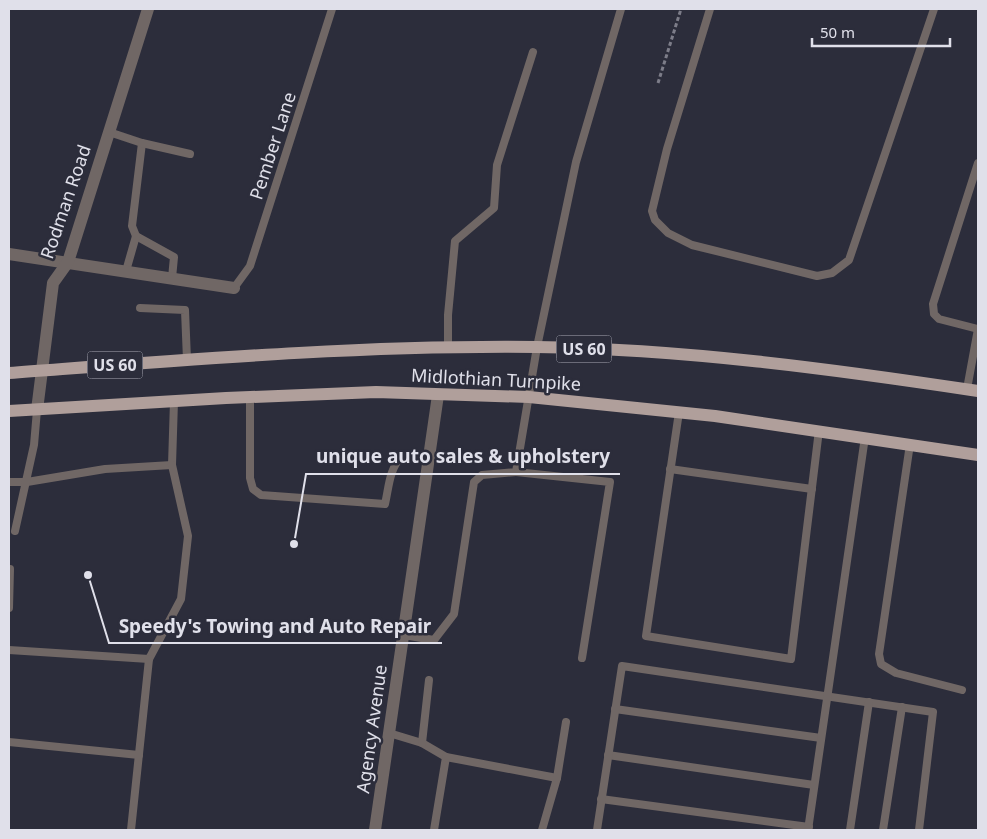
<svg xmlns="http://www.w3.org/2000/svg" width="987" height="839" font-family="'Noto Sans',sans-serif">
  <rect width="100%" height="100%" fill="#2c2d3b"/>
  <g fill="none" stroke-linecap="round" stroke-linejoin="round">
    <!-- path -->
    <path stroke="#7d7d89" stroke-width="3" stroke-dasharray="4 2.5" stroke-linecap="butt" d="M658,83L681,9"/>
    <!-- lane -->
    <g stroke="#706765" stroke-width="8">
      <path d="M710,9L667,149L652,211L655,220L668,233L692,245L817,276L832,273L849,260L934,9"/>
      <path d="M109,132L142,143L132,226L136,236L174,257L172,278"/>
      <path d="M142,143L190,154"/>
      <path d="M126,271L136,236"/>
      <path d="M234,288L250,266L332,9"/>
      <path d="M140,308L185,310L187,360"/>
      <path d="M978,329L939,319L934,314L933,304L978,163"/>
      <path d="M448,348V315L455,241L494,208L497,165L533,52"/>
      <path d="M967,389L978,329"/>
      <path d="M250,397V478L253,489L261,495L385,504C389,487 389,469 402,456L429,458"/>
      <path d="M679,412L646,636L791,659L819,430"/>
      <path d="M910,444L879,654L881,664L896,673L962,690"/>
      <path d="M670,469L812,489"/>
      <path d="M516,472L610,482L582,658"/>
      <path d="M9,482H27L105,469L172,465L174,401"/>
      <path d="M15,531L34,445L37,410"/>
      <path d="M9,608L10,569"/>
      <path d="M403,635L434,640L454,614L474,482L482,475L516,472L537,347L576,162L621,9"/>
      <path d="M9,650L149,659L181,599L188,536L172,465"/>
      <path d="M615,709L821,738"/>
      <path d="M389,733L422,743L446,757L434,830"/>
      <path d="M9,742L139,755"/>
      <path d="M422,743L429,680"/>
      <path d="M608,755L814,785"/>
      <path d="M446,757L557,778L542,830"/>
      <path d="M557,778L566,722"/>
      <path d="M601,799L809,827"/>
      <path d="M131,830L149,659"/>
      <path d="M597,830L622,666L933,712L919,830"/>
      <path d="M808,830L865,437"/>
      <path d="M850,830L869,702"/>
      <path d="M883,830L902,707"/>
    </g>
    <!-- street -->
    <g stroke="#706765" stroke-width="12">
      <path d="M9,254L234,288"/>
      <path d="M37,410L53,283L68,262L148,9"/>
      <path d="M375,830L438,395"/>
    </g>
    <!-- primary -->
    <g stroke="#b09f9b" stroke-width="12">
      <path d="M9,373C184,360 360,345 536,347C684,349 832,369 978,391"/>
      <path d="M9,411L226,398L376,392L529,397L715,416L978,455"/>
    </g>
  </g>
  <g text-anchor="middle" stroke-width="5" stroke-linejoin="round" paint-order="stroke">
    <!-- shield labels -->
    <g fill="#2c2d3b" stroke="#aaaab6" stroke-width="1">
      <rect x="556.5" y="335.5" width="55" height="27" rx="4"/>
      <rect x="87.5" y="351.5" width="55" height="27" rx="4"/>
    </g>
    <g font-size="16" font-weight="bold" fill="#e0e0ea">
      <text x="584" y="355">US 60</text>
      <text x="115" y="371">US 60</text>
    </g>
    <!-- street labels -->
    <g font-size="18" fill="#e0e0ea" stroke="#2c2d3b">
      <text transform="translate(273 146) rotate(-72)" y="6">Pember Lane</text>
      <text transform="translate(66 202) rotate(-71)" y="6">Rodman Road</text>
      <text transform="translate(496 380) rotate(3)" y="6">Midlothian Turnpike</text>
      <text transform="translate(372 729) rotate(-82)" y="6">Agency Avenue</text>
    </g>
  </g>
  <!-- callouts -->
  <path fill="none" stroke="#e0e0ea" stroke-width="2" d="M294 544L306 474H620M88 575L109 643H442"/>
  <g fill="#e0e0ea" stroke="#2c2d3b" stroke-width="2">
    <circle cx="294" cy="544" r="5"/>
    <circle cx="88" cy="575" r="5"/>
  </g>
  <g font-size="19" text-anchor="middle" font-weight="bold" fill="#e0e0ea" stroke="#2c2d3b" stroke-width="5" stroke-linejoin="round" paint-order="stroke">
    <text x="463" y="463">unique auto sales &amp; upholstery</text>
    <text x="275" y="633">Speedy's Towing and Auto Repair</text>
  </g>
  <!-- border -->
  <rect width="987" height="839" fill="none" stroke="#e0e0ea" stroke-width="20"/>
  <!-- scale -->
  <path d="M812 38v8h138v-8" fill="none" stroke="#e0e0ea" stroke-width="2.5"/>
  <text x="820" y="38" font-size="15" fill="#e0e0ea" stroke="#2c2d3b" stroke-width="4" paint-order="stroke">50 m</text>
</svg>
